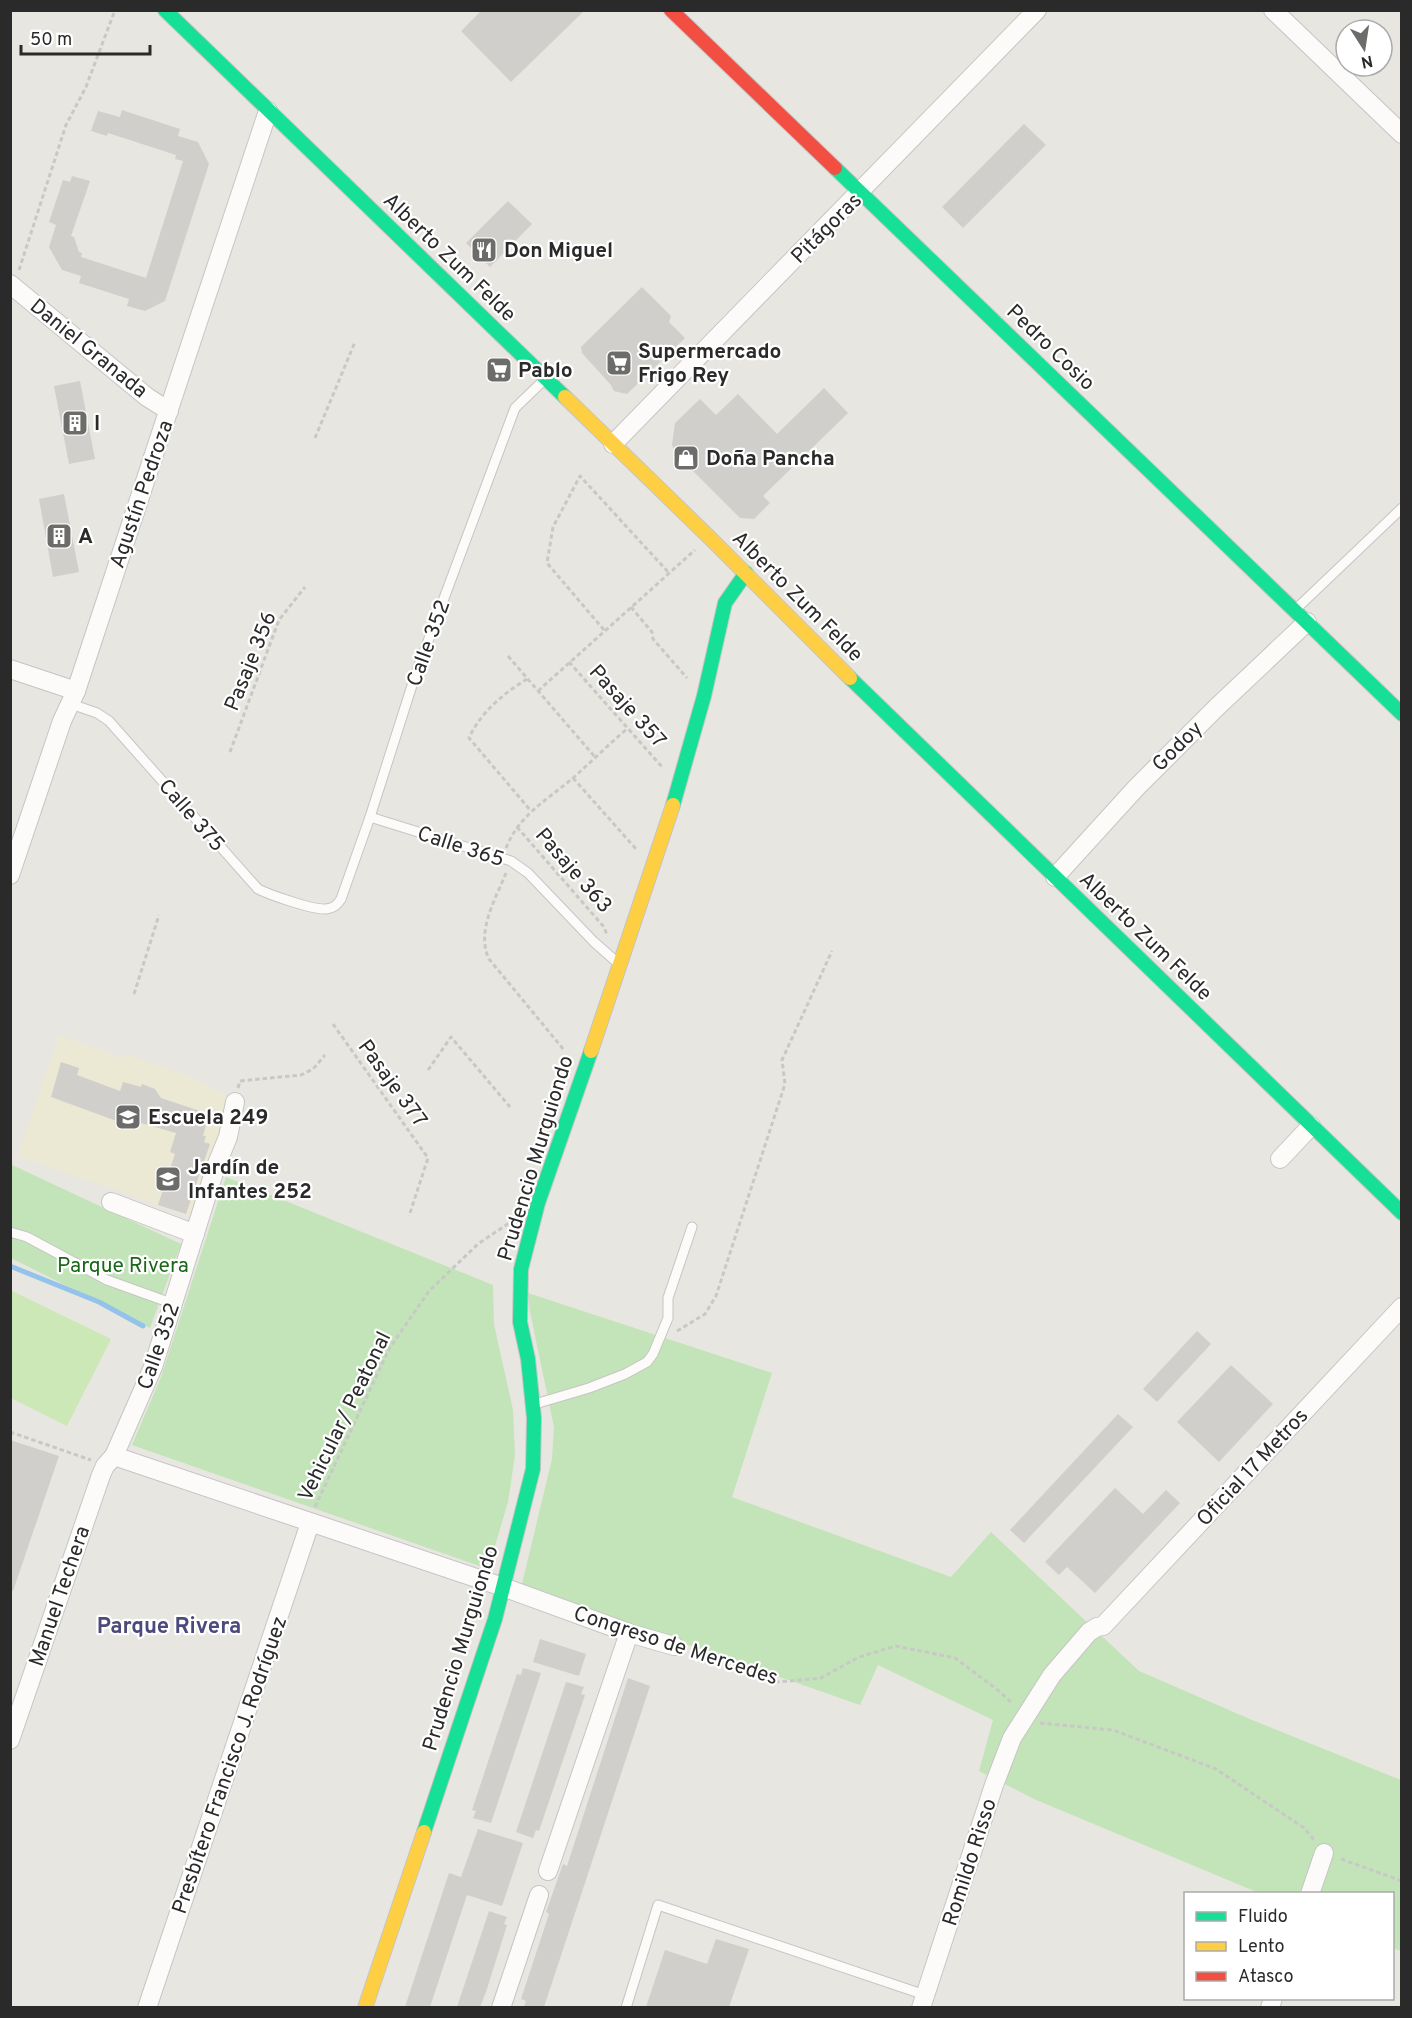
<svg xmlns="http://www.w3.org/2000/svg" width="1412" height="2018" font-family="Overpass,sans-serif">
  <rect width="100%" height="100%" fill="#e8e6e0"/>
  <!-- education -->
  <path fill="#ebe8d4" d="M59,1035L124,1058L126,1054L188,1076L232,1099L192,1217L18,1156Z"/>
  <!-- green -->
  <g fill="#c2e4b8">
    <path d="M10,1164L181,1244L150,1328L11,1258Z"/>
    <path d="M226,1177L493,1285L494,1324L513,1410L515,1455L508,1502L488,1569L132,1445L161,1377Z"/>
    <path d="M528,1293L772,1373L732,1497L951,1577L991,1532L1139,1671L1252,1720L1401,1780V1951L1393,1948L1392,1894L1259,1893L1034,1799L979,1771L993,1720L878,1665L860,1705L525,1588L522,1584L552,1459L554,1427L530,1312Z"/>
  </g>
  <!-- pitch -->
  <path fill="#cbe8b6" d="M10,1290L111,1339L67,1426L11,1398Z"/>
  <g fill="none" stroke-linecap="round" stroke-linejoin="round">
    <!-- stream -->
    <path stroke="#93c2ea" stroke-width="5" d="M10,1266L99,1302L143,1326"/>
  </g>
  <!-- building -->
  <g fill="#d1cfcb">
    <path d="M482,10H585L511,82L461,31Z"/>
    <path d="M122,110L180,129L178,136L198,142L209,164L165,301L145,311L127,306L129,299L79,283L81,276L62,270L49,247L56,225L49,222L63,180L70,182L72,176L90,181L71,236L74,237L79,252L82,253L81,257L146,278L183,161L175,159L176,155L108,133L107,136L91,131L98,111L120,117Z"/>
    <path d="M1024,124L1046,145L963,228L942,207Z"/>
    <path d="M508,201L532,224L490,267L466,243Z"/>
    <path d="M642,287L671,316L669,322L685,338L627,394L622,393L614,391L611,385L582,353L581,347Z"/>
    <path d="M80,381L95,459L69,464L54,386Z"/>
    <path d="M824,388L848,413L763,496L770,503L754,519L740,518L677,455L672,445L675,423L700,399L716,415L738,394L777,434Z"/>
    <path d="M64,494L79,572L53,577L39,499Z"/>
    <path d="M61,1062L79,1068L77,1075L120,1091L123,1082L141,1087L142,1084L155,1089L161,1098L209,1114L203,1136H206L204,1142L210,1144L186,1214L158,1205L175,1154L170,1152L176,1133L130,1120L129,1123H122L51,1097Z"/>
    <path d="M1197,1331L1211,1344L1157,1402L1143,1389Z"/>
    <path d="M1231,1365L1273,1404L1219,1462L1177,1422Z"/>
    <path d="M1118,1414L1133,1427L1024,1543L1010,1530Z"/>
    <path d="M10,1440L59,1456L13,1591H10Z"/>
    <path d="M1115,1488L1143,1514L1166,1490L1180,1503L1095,1593L1067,1567L1059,1575L1045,1562Z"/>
    <path d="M540,1639L586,1654L579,1676L533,1662Z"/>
    <path d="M523,1668L541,1673L491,1823L473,1818L476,1811L472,1810L517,1674L521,1675Z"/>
    <path d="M628,1678L650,1686L544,2007H524L526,2001L521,1999L549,1914L546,1912L563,1864L567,1866Z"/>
    <path d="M566,1682L584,1687L581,1694L585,1695L539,1831L536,1830L533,1838L516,1832Z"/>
    <path d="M478,1829L523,1843L502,1906L467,1895L430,2007H405L449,1873L461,1877Z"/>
    <path d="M489,1911L507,1917L504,1924L507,1925L486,1992L480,2007H457Z"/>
    <path d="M716,1939L749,1949L729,2007H646L665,1950L707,1964Z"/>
  </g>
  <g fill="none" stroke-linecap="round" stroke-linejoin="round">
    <!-- lane casing -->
    <g stroke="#c6c5c5" stroke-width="11">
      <g id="lane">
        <path d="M1296,609L1402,508"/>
        <path d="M71,704L97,713L109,721L258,889C270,895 313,910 326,909C334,908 337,905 341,899L370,817L415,676L515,408L544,380"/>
        <path d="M370,817L511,861L528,873L594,942L619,964"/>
        <path d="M10,1232L27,1237L107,1280L174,1304"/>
        <path d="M535,1404L589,1388L625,1374L647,1362L653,1354L668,1318V1298L692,1227"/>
        <path d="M626,2008L658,1905L925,1995"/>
      </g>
    </g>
    <!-- street casing -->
    <g stroke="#c6c5c5" stroke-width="20">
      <g id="street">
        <path d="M1273,10L1402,134"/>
        <path d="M10,284L147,397L169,411"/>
        <path d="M613,444L1037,10"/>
        <path d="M10,669L76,691"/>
        <path d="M10,875L62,721L76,691C139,497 204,305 268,111"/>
        <path d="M1055,877L1136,788L1217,707L1307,622"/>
        <path d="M1280,1159L1311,1126"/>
        <path d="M111,1202L195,1234"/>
        <path d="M114,1456L503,1587L629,1633L674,1646"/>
        <path d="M10,1740L101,1475L105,1466L114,1456L153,1367L216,1166L228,1137L235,1102"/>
        <path d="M548,1871L629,1633"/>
        <path d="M1310,1894L1324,1853"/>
        <path d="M147,2008L310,1523"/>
        <path d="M501,2008L539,1895"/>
        <path d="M921,2008L994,1785L1012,1738L1052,1675L1089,1632L1097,1627L1103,1626L1402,1307"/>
        <path d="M1270,2008L1273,1998"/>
      </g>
    </g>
    <!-- fast casing -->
    <g stroke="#c6c5c5" stroke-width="16">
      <g id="fast">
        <path d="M165,10L565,397"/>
        <path d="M835,168L1402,714"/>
        <path d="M850,678L1402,1213"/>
        <path d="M673,805L704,696L725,603L746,573"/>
        <path d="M424,1832L495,1619L533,1469L534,1418L528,1359L520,1322L521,1269L538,1203L591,1051"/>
      </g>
    </g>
    <!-- slow casing -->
    <g stroke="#c6c5c5" stroke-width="16">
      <g id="slow">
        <path d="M565,397L709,537L850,678"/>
        <path d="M591,1051L673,805"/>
        <path d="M365,2008L424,1832"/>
      </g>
    </g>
    <!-- jam casing -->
    <g stroke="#c6c5c5" stroke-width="16">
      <path id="jam" d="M671,10L835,168"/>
    </g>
    <!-- path -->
    <g stroke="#c8c8c7" stroke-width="3" stroke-dasharray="4.5 3" stroke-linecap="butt">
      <path d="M19,270L66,125L86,87L115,10"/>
      <path d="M315,438L355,342"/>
      <path d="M631,607L652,632L653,639L687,678"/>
      <path d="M604,630L547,563L553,527L580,476L669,573"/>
      <path d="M508,656L595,757"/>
      <path d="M569,662L663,768"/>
      <path d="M527,679C504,693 480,713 469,738L531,811"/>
      <path d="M538,691L695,550"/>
      <path d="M230,752L279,620L305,587"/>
      <path d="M573,778L637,850"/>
      <path d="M517,827L604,927L607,935"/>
      <path d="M506,848C519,815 547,800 573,778C591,762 609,744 628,728"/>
      <path d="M506,873C495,900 476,932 489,959L564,1050"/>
      <path d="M134,994L159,915"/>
      <path d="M333,1024L428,1158L409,1216"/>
      <path d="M428,1070L451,1037L510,1107"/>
      <path d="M238,1088L240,1081L301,1075L313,1069L325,1055"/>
      <path d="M677,1331L705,1314L716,1296L785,1084L782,1060L832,951"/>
      <path d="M10,1432L91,1460"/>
      <path d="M315,1507L389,1349L429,1291L478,1244L512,1221"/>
      <path d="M690,1652L778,1682L821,1678L859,1657L896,1646L955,1658L999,1691L1013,1704"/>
      <path d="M1040,1723L1113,1730L1216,1769L1304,1828L1314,1840"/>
      <path d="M1341,1859L1402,1881"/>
    </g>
    <!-- lane -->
    <use href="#lane" stroke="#fcfbfa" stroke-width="9"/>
    <!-- street -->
    <use href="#street" stroke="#fcfbfa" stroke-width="18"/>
    <!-- fast -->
    <use href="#fast" stroke="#16e098" stroke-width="14"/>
    <!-- slow -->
    <use href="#slow" stroke="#ffcf43" stroke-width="14"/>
    <!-- jam -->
    <use href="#jam" stroke="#f24e42" stroke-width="14"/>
  </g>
  <!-- icons -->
  <defs>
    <g id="restaurant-square" transform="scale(1.35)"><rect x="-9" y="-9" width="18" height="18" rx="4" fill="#6c6c6a" stroke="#fff"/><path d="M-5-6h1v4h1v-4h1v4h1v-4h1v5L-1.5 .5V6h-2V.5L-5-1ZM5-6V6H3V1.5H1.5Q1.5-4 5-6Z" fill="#fff"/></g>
    <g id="supermarket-square" transform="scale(1.35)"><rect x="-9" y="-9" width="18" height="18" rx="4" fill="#6c6c6a" stroke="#fff"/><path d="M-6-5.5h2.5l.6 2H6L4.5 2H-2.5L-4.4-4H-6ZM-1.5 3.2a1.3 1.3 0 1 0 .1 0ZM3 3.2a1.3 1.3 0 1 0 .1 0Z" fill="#fff"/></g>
    <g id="building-square" transform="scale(1.35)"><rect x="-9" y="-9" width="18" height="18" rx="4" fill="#6c6c6a" stroke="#fff"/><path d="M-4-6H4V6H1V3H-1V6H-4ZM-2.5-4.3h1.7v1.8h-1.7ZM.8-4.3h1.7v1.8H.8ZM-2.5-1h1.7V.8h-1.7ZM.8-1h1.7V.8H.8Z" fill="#fff"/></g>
    <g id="shop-square" transform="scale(1.35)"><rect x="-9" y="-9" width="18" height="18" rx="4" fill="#6c6c6a" stroke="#fff"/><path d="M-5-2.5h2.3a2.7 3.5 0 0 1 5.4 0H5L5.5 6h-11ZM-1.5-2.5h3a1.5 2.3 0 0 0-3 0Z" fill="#fff"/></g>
    <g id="school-square" transform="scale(1.35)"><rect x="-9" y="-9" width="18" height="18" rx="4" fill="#6c6c6a" stroke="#fff"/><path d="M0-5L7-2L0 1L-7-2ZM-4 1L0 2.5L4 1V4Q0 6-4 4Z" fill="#fff"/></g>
  </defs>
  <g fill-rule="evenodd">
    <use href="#restaurant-square" x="484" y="250"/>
    <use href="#supermarket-square" x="619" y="363"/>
    <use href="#supermarket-square" x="499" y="370"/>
    <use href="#building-square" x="75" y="423"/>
    <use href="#shop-square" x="686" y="458"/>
    <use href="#building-square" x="59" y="536"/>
    <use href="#school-square" x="128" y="1117"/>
    <use href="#school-square" x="168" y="1179"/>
  </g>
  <g text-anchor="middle" stroke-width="4.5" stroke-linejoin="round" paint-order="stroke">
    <!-- street labels -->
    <g font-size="21" fill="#2a2a2a" stroke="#fff">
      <text transform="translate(826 228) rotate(-45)" y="7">Pitágoras</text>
      <text transform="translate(450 257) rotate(44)" y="7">Alberto Zum Felde</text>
      <text transform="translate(1051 347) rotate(44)" y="7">Pedro Cosio</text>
      <text transform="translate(89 348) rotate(39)" y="7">Daniel Granada</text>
      <text transform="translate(141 494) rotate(-71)" y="7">Agustín Pedroza</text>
      <text transform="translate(798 596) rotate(45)" y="7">Alberto Zum Felde</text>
      <text transform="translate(428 643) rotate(-70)" y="7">Calle 352</text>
      <text transform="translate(250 661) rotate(-68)" y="7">Pasaje 356</text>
      <text transform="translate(628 706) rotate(48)" y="7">Pasaje 357</text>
      <text transform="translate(1177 746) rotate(-45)" y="7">Godoy</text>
      <text transform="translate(192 815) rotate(49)" y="7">Calle 375</text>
      <text transform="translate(461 846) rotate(18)" y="7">Calle 365</text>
      <text transform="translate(574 870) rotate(49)" y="7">Pasaje 363</text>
      <text transform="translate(1146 936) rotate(44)" y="7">Alberto Zum Felde</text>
      <text transform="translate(393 1083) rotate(54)" y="7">Pasaje 377</text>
      <text transform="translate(535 1158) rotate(-73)" y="7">Prudencio Murguiondo</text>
      <text transform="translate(158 1346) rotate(-71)" y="7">Calle 352</text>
      <text transform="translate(344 1416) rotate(-64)" y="7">Vehicular/ Peatonal</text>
      <text transform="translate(1252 1467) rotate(-47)" y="7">Oficial 17 Metros</text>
      <text transform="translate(59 1596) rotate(-71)" y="7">Manuel Techera</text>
      <text transform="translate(676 1645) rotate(18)" y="7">Congreso de Mercedes</text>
      <text transform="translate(460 1648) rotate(-73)" y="7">Prudencio Murguiondo</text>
      <text transform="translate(229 1765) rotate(-71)" y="7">Presbítero Francisco J. Rodríguez</text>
      <text transform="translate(969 1862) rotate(-72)" y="7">Romildo Risso</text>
    </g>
    <!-- poi labels -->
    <g font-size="21" font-weight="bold" fill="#2a2a2a" stroke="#fff" text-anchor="start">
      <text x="504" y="257">Don Miguel</text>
      <text x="638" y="358">Supermercado<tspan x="638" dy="24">Frigo Rey</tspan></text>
      <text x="518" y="377">Pablo</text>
      <text x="94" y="430">I</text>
      <text x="706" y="465">Doña Pancha</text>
      <text x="78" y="543">A</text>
      <text x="148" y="1124">Escuela 249</text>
      <text x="188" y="1174">Jardín de<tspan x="188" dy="24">Infantes 252</tspan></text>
    </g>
    <!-- park labels -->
    <g font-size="21" fill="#1a671a" stroke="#fff">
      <text x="123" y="1272">Parque Rivera</text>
    </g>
    <!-- neighbourhood labels -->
    <g font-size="22" font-weight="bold" fill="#4c4a7b" stroke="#fff">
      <text x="169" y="1633">Parque Rivera</text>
    </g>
  </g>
  <!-- border -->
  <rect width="1412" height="2018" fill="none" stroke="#2a2a2a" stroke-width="24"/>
  <!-- legend -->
  <rect x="1184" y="1892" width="210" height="108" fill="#ffffff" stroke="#aaaaaa" stroke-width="1.5"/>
  <rect x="1196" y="1912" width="30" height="9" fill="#16e098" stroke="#aaaaaa" stroke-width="1.5"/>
  <text x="1238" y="1922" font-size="18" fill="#2a2a2a">Fluido</text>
  <rect x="1196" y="1942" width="30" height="9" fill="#ffcf43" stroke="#aaaaaa" stroke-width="1.5"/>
  <text x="1238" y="1952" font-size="18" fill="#2a2a2a">Lento</text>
  <rect x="1196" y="1972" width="30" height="9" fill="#f24e42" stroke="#aaaaaa" stroke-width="1.5"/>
  <text x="1238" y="1982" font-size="18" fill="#2a2a2a">Atasco</text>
  <!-- north arrow -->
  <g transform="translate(1364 48) rotate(168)"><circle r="28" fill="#ffffff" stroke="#aaaaaa" stroke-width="1.5"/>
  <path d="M0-4.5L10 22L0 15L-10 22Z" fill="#6c6c6a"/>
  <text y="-9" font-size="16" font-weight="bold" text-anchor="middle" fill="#2a2a2a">N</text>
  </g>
  <!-- scale -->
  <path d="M21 45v9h129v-9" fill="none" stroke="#2a2a2a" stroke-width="3"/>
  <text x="30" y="45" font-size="18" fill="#2a2a2a" stroke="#ffffff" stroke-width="4.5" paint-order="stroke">50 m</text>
</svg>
